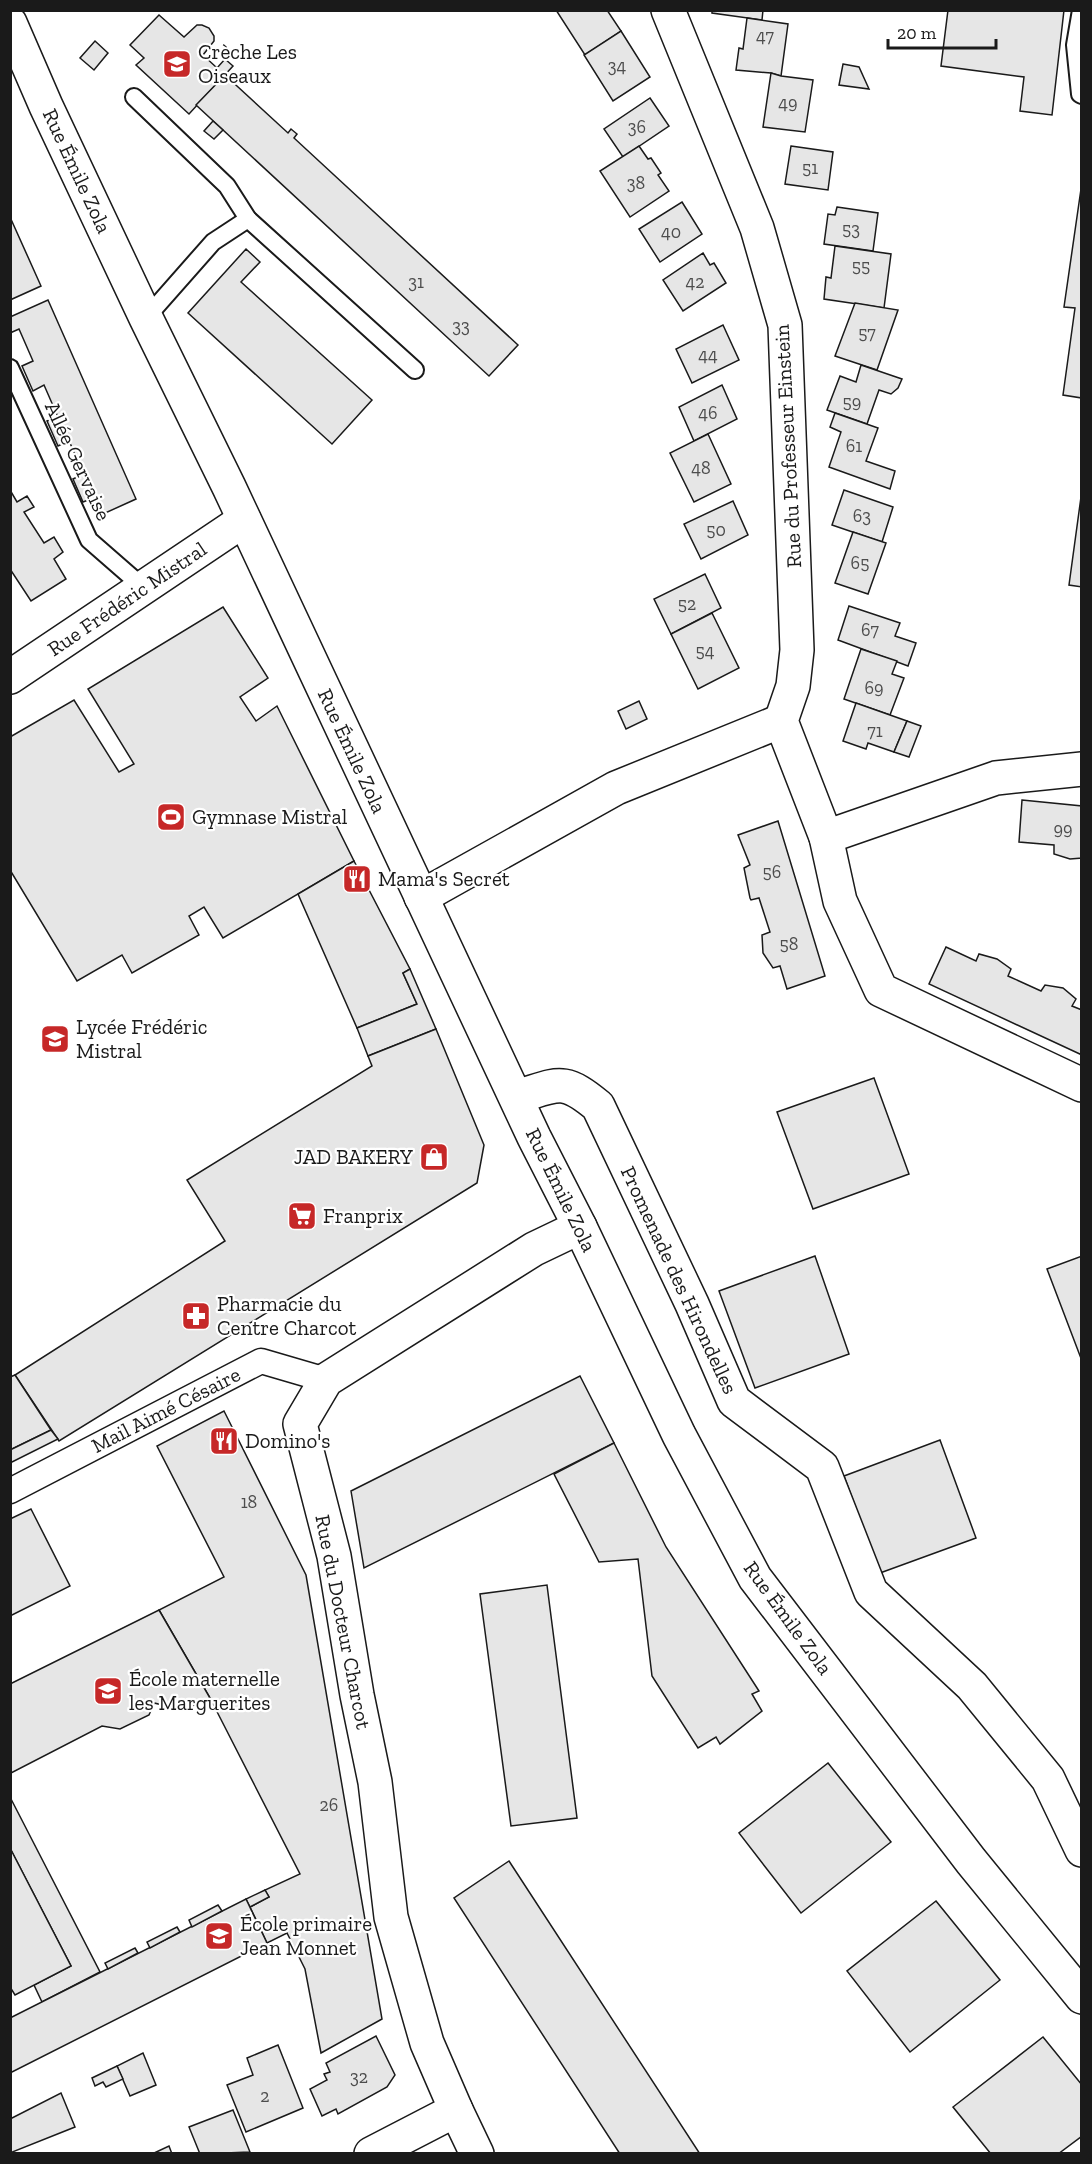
<svg xmlns="http://www.w3.org/2000/svg" width="1092" height="2164" font-family="'Zilla Slab',serif">
  <rect width="100%" height="100%" fill="#fff"/>
  <!-- building -->
  <g fill="#e6e6e6" stroke="#1a1a1a" stroke-width="1.5">
    <path d="M556,10H607L621,31L585,55Z"/>
    <path d="M712,10H763L762,20L712,13Z"/>
    <path d="M948,10H1064L1052,115L1020,111L1024,77L941,66Z"/>
    <path d="M159,15L184,37L197,25H202L209,28L214,36V41L203,55L217,68L225,59L233,66L189,114L136,65L144,58L130,45Z"/>
    <path d="M747,18L788,24L781,76L771,73L736,70L739,48L743,49Z"/>
    <path d="M621,31L650,77L613,101L584,55Z"/>
    <path d="M95,41L108,53L94,70L80,58Z"/>
    <path d="M843,64L859,67L869,89L839,85Z"/>
    <path d="M771,73L781,76L813,80L805,132L763,127Z"/>
    <path d="M225,75L288,133L291,129L297,134L294,138L518,345L489,376L196,105Z"/>
    <path d="M650,98L669,126L623,157L604,129Z"/>
    <path d="M213,121L223,130L214,139L204,131Z"/>
    <path d="M639,146L648,159L651,158L661,173L658,175L669,191L630,217L600,171Z"/>
    <path d="M791,146L833,152L828,190L785,184Z"/>
    <path d="M1082,182V398L1063,395L1075,308L1064,307Z"/>
    <path d="M682,202L702,234L660,262L639,229Z"/>
    <path d="M837,207L878,213L873,251L824,244L828,214L835,215Z"/>
    <path d="M10,217L41,286L10,300Z"/>
    <path d="M835,246L891,254L884,308L824,299L826,277L831,278Z"/>
    <path d="M246,249L260,262L241,282L372,400L332,444L188,313Z"/>
    <path d="M703,253L710,265L714,263L726,283L683,311L663,280Z"/>
    <path d="M48,300L136,499L103,514L96,497L83,502L73,479L84,474L69,441L58,446L47,421L58,417L44,385L33,391L22,366L33,361L19,329L10,333V317Z"/>
    <path d="M855,303L898,310L877,370L835,356Z"/>
    <path d="M723,325L739,360L692,383L676,349Z"/>
    <path d="M861,365L902,379L898,388L891,394L879,390L867,424L827,410L840,376L856,382Z"/>
    <path d="M722,385L737,419L694,441L679,407Z"/>
    <path d="M835,413L878,428L866,461L895,471L890,489L829,467L841,432L830,427Z"/>
    <path d="M708,434L731,484L694,502L670,453Z"/>
    <path d="M10,490L17,502L27,496L34,507L24,512L44,543L54,537L63,552L54,559L66,579L31,601L10,569Z"/>
    <path d="M844,490L893,507L882,542L832,525Z"/>
    <path d="M1081,497H1082V587L1069,585Z"/>
    <path d="M733,501L748,535L701,559L684,524Z"/>
    <path d="M853,532L886,543L868,594L835,583Z"/>
    <path d="M705,574L721,608L671,634L654,599Z"/>
    <path d="M849,606L900,623L895,636L916,643L908,666L838,640Z"/>
    <path d="M223,607L268,678L240,697L256,721L277,706L354,861L223,938L204,907L189,916L199,935L132,973L122,955L77,981L10,870V737L74,700L119,772L134,764L88,689Z"/>
    <path d="M712,613L739,668L698,689L671,634Z"/>
    <path d="M861,649L897,661L892,674L904,678L890,715L844,699Z"/>
    <path d="M639,701L647,719L626,729L618,711Z"/>
    <path d="M856,703L907,721L894,752L868,743L866,749L843,741Z"/>
    <path d="M907,721L921,726L909,757L894,752Z"/>
    <path d="M1022,800L1082,806V858L1070,859L1054,854V845L1019,842Z"/>
    <path d="M778,821L825,976L787,989L780,966L773,968L763,953L762,935L770,932L759,898L751,900L750,898L744,868L750,865L738,835Z"/>
    <path d="M354,861L410,969L403,973L417,1004L357,1028L298,894Z"/>
    <path d="M946,947L976,961L979,954L997,959L1011,969L1008,976L1041,991L1045,985L1063,988L1076,999L1072,1006L1082,1010V1055L929,984Z"/>
    <path d="M410,969L436,1029L368,1056L357,1028L417,1004L403,973Z"/>
    <path d="M436,1029L484,1145L477,1183L59,1441L15,1375L225,1241L187,1180L372,1066L368,1056Z"/>
    <path d="M874,1078L909,1174L813,1209L777,1112Z"/>
    <path d="M815,1256L849,1354L755,1388L719,1291Z"/>
    <path d="M1082,1256V1361L1047,1269Z"/>
    <path d="M15,1375L51,1430L10,1450V1377Z"/>
    <path d="M580,1376L614,1443L364,1568L351,1491Z"/>
    <path d="M224,1411L306,1575L382,2019L321,2053L305,1969L287,1933L267,1943L250,1907L269,1897L265,1890L300,1874L210,1698L159,1610L224,1577L157,1446Z"/>
    <path d="M51,1430L58,1439L10,1463V1450Z"/>
    <path d="M940,1440L976,1538L880,1573L844,1476Z"/>
    <path d="M614,1443L666,1547L759,1691L752,1694L762,1711L720,1744L716,1737L698,1748L652,1676L638,1559L599,1562L554,1474Z"/>
    <path d="M31,1509L70,1586L10,1616V1519Z"/>
    <path d="M547,1585L577,1818L511,1826L480,1594Z"/>
    <path d="M159,1610L210,1698L183,1710L154,1703L149,1715L120,1729L102,1726L11,1773L10,1684Z"/>
    <path d="M828,1763L891,1842L801,1913L739,1833Z"/>
    <path d="M10,1797L100,1972L42,2002L34,1985L71,1966L10,1848Z"/>
    <path d="M10,1848L71,1966L15,1995L10,1987Z"/>
    <path d="M509,1861L700,2154H620L454,1898Z"/>
    <path d="M265,1890L269,1897L250,1907L246,1899Z"/>
    <path d="M246,1899L267,1943L10,2073V2018Z"/>
    <path d="M936,1901L1000,1980L910,2052L847,1971Z"/>
    <path d="M218,1905L222,1911L192,1927L189,1920Z"/>
    <path d="M177,1927L180,1932L150,1948L147,1942Z"/>
    <path d="M135,1948L138,1953L108,1969L105,1963Z"/>
    <path d="M376,2036L395,2075L387,2087L338,2114L336,2109L322,2116L310,2089L327,2080L324,2074L330,2072L326,2063Z"/>
    <path d="M1043,2037L1082,2085V2136L1058,2154H991L953,2107Z"/>
    <path d="M278,2045L303,2108L246,2132L227,2085L253,2075L247,2058Z"/>
    <path d="M143,2053L156,2085L130,2096L117,2066Z"/>
    <path d="M117,2066L123,2079L106,2087L103,2082L95,2086L92,2078Z"/>
    <path d="M61,2093L75,2127L10,2153V2119Z"/>
    <path d="M233,2110L250,2152L200,2154L189,2127Z"/>
    <path d="M169,2146L172,2154H152Z"/>
  </g>
  <g fill="none" stroke-linecap="round" stroke-linejoin="round">
    <!-- service casing -->
    <g stroke="#1a1a1a" stroke-width="20">
      <g id="service">
        <path d="M1081,10L1075,45L1080,94L1082,95"/>
        <path d="M134,97L227,186L248,219L415,370"/>
        <path d="M146,318L213,242L248,219"/>
        <path d="M10,368L89,540L144,588"/>
      </g>
    </g>
    <!-- pedestrian casing -->
    <g stroke="#1a1a1a" stroke-width="27">
      <path id="pedestrian" d="M10,1491L261,1361L326,1380"/>
    </g>
    <!-- minor casing -->
    <g stroke="#1a1a1a" stroke-width="36">
      <g id="minor">
        <path d="M668,10L757,228L785,325L797,650L793,686L781,721L826,837L840,901L881,990L1082,1085"/>
        <path d="M10,23L46,106L146,318L229,487L534,1137L580,1227L679,1435L755,1578L971,1861L1082,1997"/>
        <path d="M10,677L244,520"/>
        <path d="M826,837L996,778L1082,769"/>
        <path d="M421,897L616,788L781,721"/>
        <path d="M516,1097C558,1085 562,1076 598,1106L692,1304L734,1401L822,1467L871,1592L972,1686L1048,1779L1082,1850"/>
        <path d="M371,2154L456,2110"/>
        <path d="M477,2154L456,2110L427,2043L391,1917L375,1782L357,1695L334,1556L300,1424L326,1380L534,1249L580,1227"/>
      </g>
    </g>
    <!-- service -->
    <use href="#service" stroke="#fff" stroke-width="16"/>
    <!-- pedestrian -->
    <use href="#pedestrian" stroke="#fff" stroke-width="24"/>
    <!-- minor -->
    <use href="#minor" stroke="#fff" stroke-width="33"/>
  </g>
  <!-- icons -->
  <defs>
    <g id="school-square" transform="scale(1.5)"><rect x="-9" y="-9" width="18" height="18" rx="4" fill="#c62828" stroke="#fff"/><path d="M0-5L7-2L0 1L-7-2ZM-4 1L0 2.5L4 1V4Q0 6-4 4Z" fill="#fff"/></g>
    <g id="stadium-square" transform="scale(1.5)"><rect x="-9" y="-9" width="18" height="18" rx="4" fill="#c62828" stroke="#fff"/><path d="M0-5a6.5 5 0 1 0 0 10a6.5 5 0 1 0 0-10ZM-3.5-1.8h7v3.6h-7Z" fill="#fff"/></g>
    <g id="restaurant-square" transform="scale(1.5)"><rect x="-9" y="-9" width="18" height="18" rx="4" fill="#c62828" stroke="#fff"/><path d="M-5-6h1v4h1v-4h1v4h1v-4h1v5L-1.5 .5V6h-2V.5L-5-1ZM5-6V6H3V1.5H1.5Q1.5-4 5-6Z" fill="#fff"/></g>
    <g id="shop-square" transform="scale(1.5)"><rect x="-9" y="-9" width="18" height="18" rx="4" fill="#c62828" stroke="#fff"/><path d="M-5-2.5h2.3a2.7 3.5 0 0 1 5.4 0H5L5.5 6h-11ZM-1.5-2.5h3a1.5 2.3 0 0 0-3 0Z" fill="#fff"/></g>
    <g id="supermarket-square" transform="scale(1.5)"><rect x="-9" y="-9" width="18" height="18" rx="4" fill="#c62828" stroke="#fff"/><path d="M-6-5.5h2.5l.6 2H6L4.5 2H-2.5L-4.4-4H-6ZM-1.5 3.2a1.3 1.3 0 1 0 .1 0ZM3 3.2a1.3 1.3 0 1 0 .1 0Z" fill="#fff"/></g>
    <g id="pharmacy-square" transform="scale(1.5)"><rect x="-9" y="-9" width="18" height="18" rx="4" fill="#c62828" stroke="#fff"/><path d="M-2-6h4v4h4v4h-4v4h-4v-4h-4v-4h4Z" fill="#fff"/></g>
  </defs>
  <g fill-rule="evenodd">
    <use href="#school-square" x="177" y="64"/>
    <use href="#stadium-square" x="171" y="817"/>
    <use href="#restaurant-square" x="357" y="879"/>
    <use href="#school-square" x="55" y="1039"/>
    <use href="#shop-square" x="434" y="1157"/>
    <use href="#supermarket-square" x="302" y="1216"/>
    <use href="#pharmacy-square" x="196" y="1316"/>
    <use href="#restaurant-square" x="224" y="1441"/>
    <use href="#school-square" x="108" y="1691"/>
    <use href="#school-square" x="219" y="1936"/>
  </g>
  <g text-anchor="middle" stroke-width="4.5" stroke-linejoin="round" paint-order="stroke">
    <!-- number labels -->
    <g font-size="18" fill="#4d4d4d">
      <text x="765" y="42">47</text>
      <text x="617" y="72">34</text>
      <text x="788" y="109">49</text>
      <text x="637" y="133">36</text>
      <text x="810" y="174">51</text>
      <text x="636" y="189">38</text>
      <text x="851" y="235">53</text>
      <text x="671" y="238">40</text>
      <text x="861" y="272">55</text>
      <text x="416" y="288">31</text>
      <text x="695" y="288">42</text>
      <text x="461" y="332">33</text>
      <text x="867" y="339">57</text>
      <text x="708" y="361">44</text>
      <text x="852" y="408">59</text>
      <text x="708" y="419">46</text>
      <text x="854" y="452">61</text>
      <text x="701" y="474">48</text>
      <text x="862" y="522">63</text>
      <text x="716" y="536">50</text>
      <text x="860" y="569">65</text>
      <text x="687" y="610">52</text>
      <text x="870" y="636">67</text>
      <text x="705" y="657">54</text>
      <text x="874" y="694">69</text>
      <text x="875" y="737">71</text>
      <text x="1063" y="835">99</text>
      <text x="772" y="878">56</text>
      <text x="789" y="950">58</text>
      <text x="249" y="1508">18</text>
      <text x="329" y="1811">26</text>
      <text x="359" y="2083">32</text>
      <text x="265" y="2102">2</text>
    </g>
    <!-- poi labels -->
    <g font-size="21" fill="#1a1a1a" stroke="#fff" text-anchor="start">
      <text x="198" y="59">Crèche Les<tspan x="198" dy="24">Oiseaux</tspan></text>
      <text x="192" y="824">Gymnase Mistral</text>
      <text x="378" y="886">Mama's Secret</text>
      <text x="76" y="1034">Lycée Frédéric<tspan x="76" dy="24">Mistral</tspan></text>
      <text x="413" y="1164" text-anchor="end">JAD BAKERY</text>
      <text x="323" y="1223">Franprix</text>
      <text x="217" y="1311">Pharmacie du<tspan x="217" dy="24">Centre Charcot</tspan></text>
      <text x="245" y="1448">Domino's</text>
      <text x="129" y="1686">École maternelle<tspan x="129" dy="24">les Marguerites</tspan></text>
      <text x="240" y="1931">École primaire<tspan x="240" dy="24">Jean Monnet</tspan></text>
    </g>
    <!-- street labels -->
    <g font-size="21" fill="#1a1a1a" stroke="#fff">
      <text transform="translate(77 171) rotate(65)" y="7">Rue Émile Zola</text>
      <text transform="translate(788 446) rotate(-93)" y="7">Rue du Professeur Einstein</text>
      <text transform="translate(78 461) rotate(65)" y="7">Allée Gervaise</text>
      <text transform="translate(127 599) rotate(-34)" y="7">Rue Frédéric Mistral</text>
      <text transform="translate(352 751) rotate(65)" y="7">Rue Émile Zola</text>
      <text transform="translate(561 1190) rotate(64)" y="7">Rue Émile Zola</text>
      <text transform="translate(679 1280) rotate(65)" y="7">Promenade des Hirondelles</text>
      <text transform="translate(166 1410) rotate(-27)" y="7">Mail Aimé Césaire</text>
      <text transform="translate(788 1618) rotate(54)" y="7">Rue Émile Zola</text>
      <text transform="translate(343 1622) rotate(79)" y="7">Rue du Docteur Charcot</text>
    </g>
  </g>
  <!-- border -->
  <rect width="1092" height="2164" fill="none" stroke="#1a1a1a" stroke-width="24"/>
  <!-- scale -->
  <path d="M888 39v9h108v-9" fill="none" stroke="#1a1a1a" stroke-width="3"/>
  <text x="897" y="39" font-size="18" fill="#1a1a1a" stroke="#ffffff" stroke-width="4.5" paint-order="stroke">20 m</text>
</svg>
